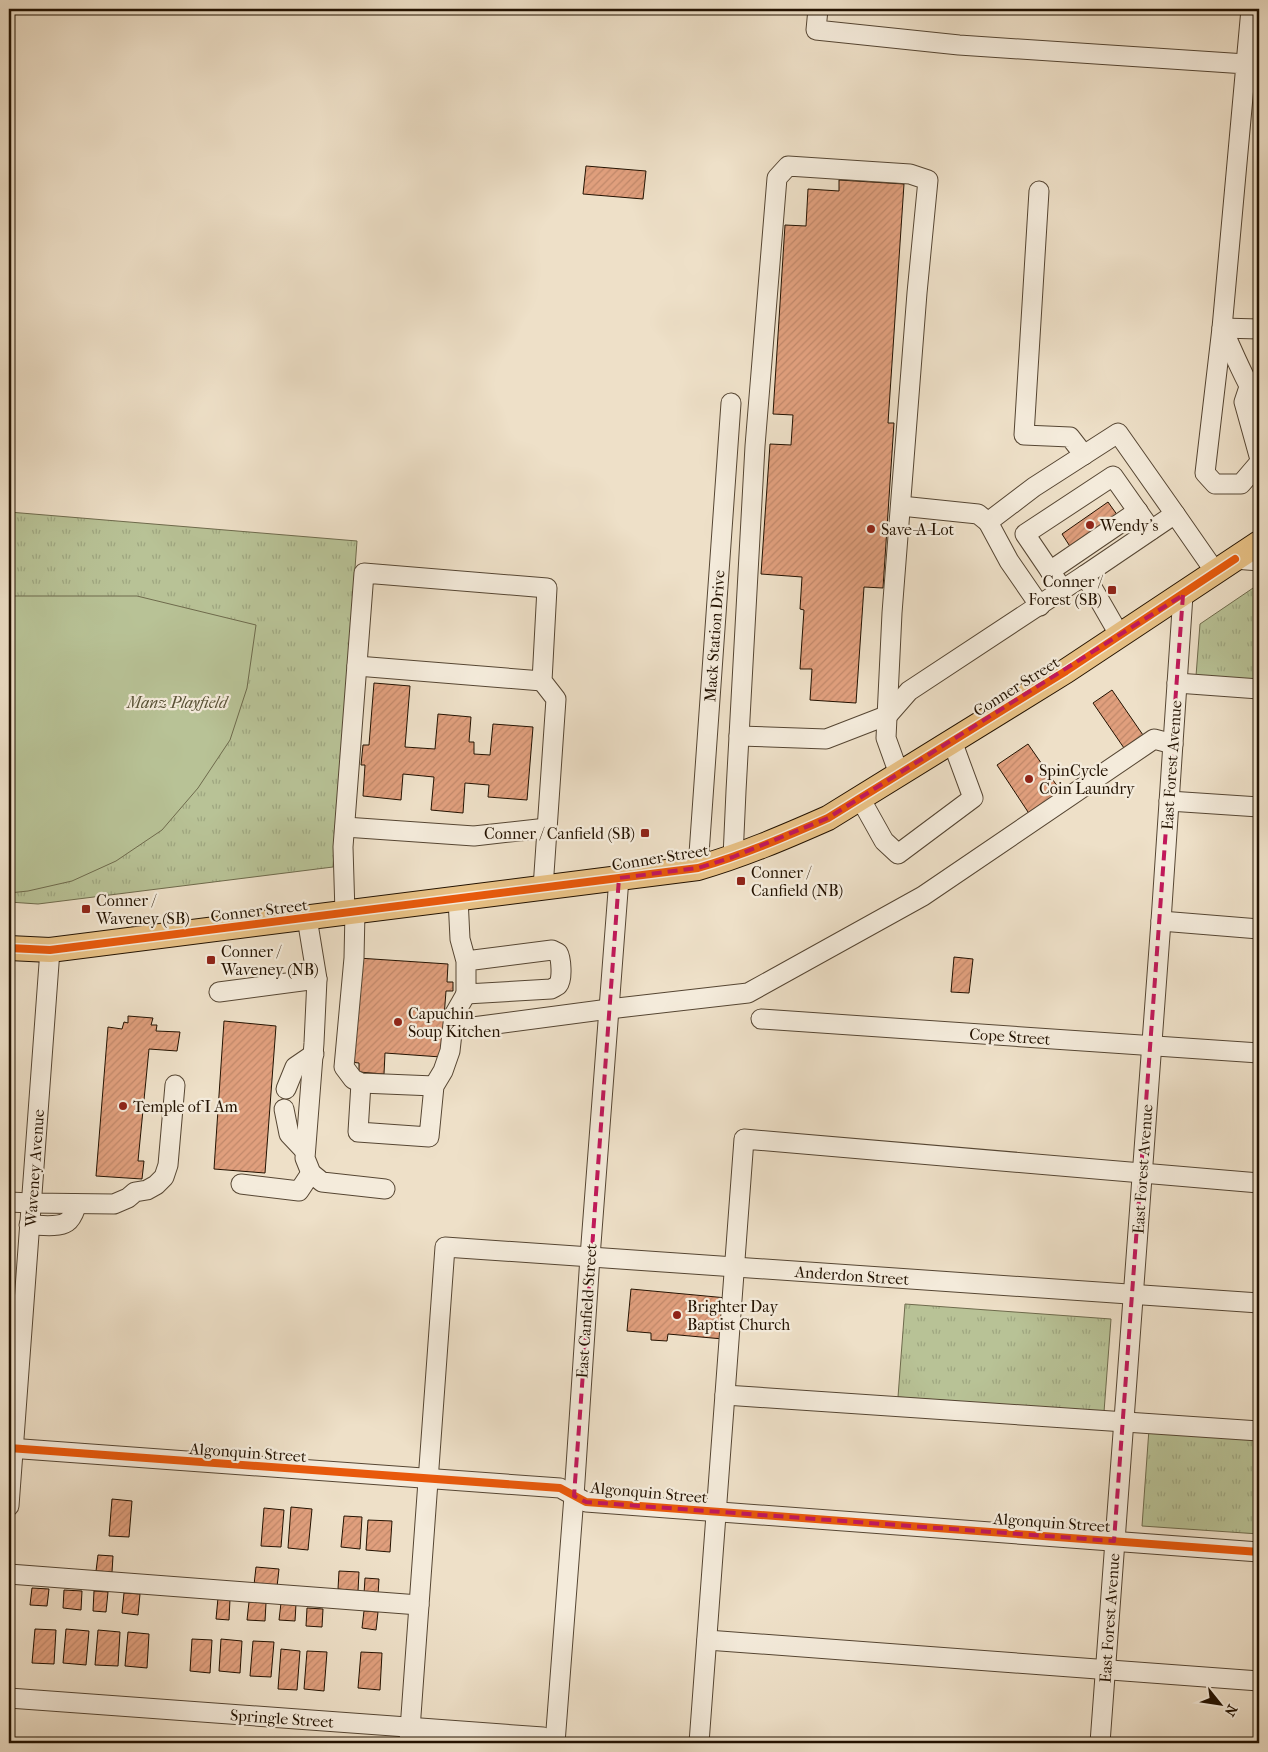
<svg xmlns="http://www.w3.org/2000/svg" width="1268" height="1752" font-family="'IM FELL French Canon',serif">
  <defs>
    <pattern id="grass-tufts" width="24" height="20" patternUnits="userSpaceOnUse" patternTransform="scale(1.25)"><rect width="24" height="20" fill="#b8c296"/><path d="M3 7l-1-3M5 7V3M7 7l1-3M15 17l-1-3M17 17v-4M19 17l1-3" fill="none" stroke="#9ea680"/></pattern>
    <pattern id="building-hatch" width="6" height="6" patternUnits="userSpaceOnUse" patternTransform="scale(1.25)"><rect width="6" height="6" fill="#e09f7d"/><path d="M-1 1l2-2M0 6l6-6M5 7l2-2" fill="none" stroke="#c0886a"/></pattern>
  </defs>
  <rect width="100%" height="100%" fill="#eee0c8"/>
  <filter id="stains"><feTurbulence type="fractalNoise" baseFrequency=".004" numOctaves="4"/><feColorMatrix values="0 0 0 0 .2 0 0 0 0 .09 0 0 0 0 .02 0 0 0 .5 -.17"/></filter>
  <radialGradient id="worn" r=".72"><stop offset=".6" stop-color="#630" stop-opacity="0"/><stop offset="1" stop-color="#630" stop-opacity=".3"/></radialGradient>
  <!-- grass -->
  <g fill="url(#grass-tufts)" stroke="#6e6a4c">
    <path d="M9,512L357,541L333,867L38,904L9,902Z"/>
    <path d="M1259,584V681L1196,676L1200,624Z"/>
    <path d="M905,1304L1111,1319L1104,1412L898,1397Z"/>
    <path d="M1149,1429L1259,1436V1534L1142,1526Z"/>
  </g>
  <!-- pitch -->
  <path fill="#b8c296" stroke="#6e6a4c" d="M9,596H137L256,625L247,688L230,740L198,788L162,830L116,861L72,881L28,891L9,893Z"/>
  <!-- building -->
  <g fill="url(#building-hatch)" stroke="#231201">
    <path d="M586,166L646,171L643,199L583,194Z"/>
    <path d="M839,180L904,184L888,423H894L883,588L864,587L856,703L810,700L812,669H800L804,610L800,609L802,577L761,574L770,444L791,445L793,415L773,414L785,225L806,226L808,189L839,191Z"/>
    <path d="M1108,502L1118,516L1071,548L1062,534Z"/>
    <path d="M374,683L410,686L405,747L435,749L438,714L471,717L469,742H474V754L490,755L493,724L533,727L527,800L488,797L489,785L465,783L463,813L431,810L434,777L403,774L401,800L363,796L365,765H361L363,745H369Z"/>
    <path d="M1112,690L1143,735L1124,748L1093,703Z"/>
    <path d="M1028,744L1062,793L1030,815L997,765Z"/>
    <path d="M954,957L973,959L969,993L951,992Z"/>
    <path d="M358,958L448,964L447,982H453V991H446L441,1057L385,1053L384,1074L359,1072V1063L350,1062Z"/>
    <path d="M128,1016L153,1018L151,1025H157L156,1031L180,1032L177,1051L149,1049L138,1161H144L142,1179L96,1176L108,1027L122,1029L124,1022L128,1023Z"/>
    <path d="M224,1021L276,1026L265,1173L214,1169Z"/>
    <path d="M631,1289L727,1298L723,1339L668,1334L667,1341L651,1340V1333L627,1331Z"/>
    <path d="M112,1499L132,1501L129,1537L109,1536Z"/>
    <path d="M291,1507L312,1509L308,1550L288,1548Z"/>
    <path d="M264,1508L284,1510L281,1547L261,1546Z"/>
    <path d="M344,1516L362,1517L360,1549L341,1547Z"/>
    <path d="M368,1520L392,1521L390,1552L366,1550Z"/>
    <path d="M98,1555L113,1556L112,1572L96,1571Z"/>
    <path d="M256,1567L279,1569L277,1587L254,1585Z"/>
    <path d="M339,1571L359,1572L358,1591L338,1589Z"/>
    <path d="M365,1578L379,1579L378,1595L364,1594Z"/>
    <path d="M32,1588L49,1589L47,1606L30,1605Z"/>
    <path d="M64,1590L82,1591L81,1610L63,1608Z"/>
    <path d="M94,1591L108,1592L106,1612L93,1611Z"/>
    <path d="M124,1593L140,1594L138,1615L122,1613Z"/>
    <path d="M218,1598L230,1599L229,1620L216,1619Z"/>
    <path d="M249,1602L266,1603L265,1621L247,1620Z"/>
    <path d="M281,1603L296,1604L295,1621L279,1620Z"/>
    <path d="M307,1608L323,1609L322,1627L306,1626Z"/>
    <path d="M364,1611L378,1612L376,1630L362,1628Z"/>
    <path d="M35,1629L56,1630L54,1664L32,1663Z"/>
    <path d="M66,1629L89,1631L86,1665L63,1663Z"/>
    <path d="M98,1630L120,1632L118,1666L95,1665Z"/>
    <path d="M128,1632L149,1634L147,1668L125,1666Z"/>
    <path d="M192,1639L212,1640L210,1673L190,1671Z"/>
    <path d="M221,1639L242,1641L240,1673L219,1671Z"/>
    <path d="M253,1641L274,1642L271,1677L250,1676Z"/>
    <path d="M281,1649L300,1651L297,1690L278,1689Z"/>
    <path d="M307,1651L327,1652L324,1691L304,1689Z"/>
    <path d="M361,1652L382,1653L380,1690L358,1688Z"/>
  </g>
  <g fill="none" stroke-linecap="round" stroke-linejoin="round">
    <!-- minor casing -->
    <g stroke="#564633" stroke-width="21">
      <g id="minor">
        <path d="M818,9L816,30L959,45L1246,64L1222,328C1234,353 1244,380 1259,403"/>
        <path d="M1246,64L1251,9"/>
        <path d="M1039,191L1024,435L1070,437L1084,455"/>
        <path d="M1259,329L1222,328L1205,473L1215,484H1241L1259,463"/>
        <path d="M1249,387L1244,402L1259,456"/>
        <path d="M901,506L978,514L988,522"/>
        <path d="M1235,559L1259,561"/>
        <path d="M1050,571L1138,511"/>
        <path d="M1063,590L1025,534L1113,476L1151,530"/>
        <path d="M1040,606L1009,561L988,522L1034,487L1118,433L1175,514"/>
        <path d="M1120,636L1085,575L1175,514L1216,573"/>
        <path d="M357,666L542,681"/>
        <path d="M1177,683L1259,689"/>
        <path d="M739,736L826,739L888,715L909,691L1085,575"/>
        <path d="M860,798L884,841L898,854L973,798L952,741"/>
        <path d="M1169,801L1259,807"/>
        <path d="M345,827L474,836L547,828"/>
        <path d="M733,857L736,791L755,446L777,178L788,166L910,174L928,180L917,293L892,613L886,738L899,774"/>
        <path d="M698,868L731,403"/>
        <path d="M458,898L460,939L466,961V994L551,989C553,988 557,986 558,985C563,979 561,958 558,953L552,950L466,961"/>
        <path d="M355,912L354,958L344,1067L353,1079L361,1083L434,1086"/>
        <path d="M345,913L343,847L364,573L547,588L542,681L556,699L543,888"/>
        <path d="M307,918L317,979L314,1043L305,1158L311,1173L322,1182L385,1189"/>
        <path d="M1161,921L1259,929"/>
        <path d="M219,992L317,979"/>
        <path d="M761,1019L1259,1053"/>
        <path d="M465,1028L609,1009L748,993L923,896L1154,739L1173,744"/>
        <path d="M361,1083L358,1132L429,1137L434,1086L443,1071L450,1051L454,1015L466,994"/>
        <path d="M286,1089L295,1067L314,1054"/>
        <path d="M284,1109L289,1134L305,1151"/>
        <path d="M241,1184L299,1191L311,1173"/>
        <path d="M9,1202L31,1203L114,1204L128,1198L135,1192L147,1190L156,1185L164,1177L168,1165L175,1085"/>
        <path d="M29,1225C40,1225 58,1228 67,1222C73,1218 75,1209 77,1204"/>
        <path d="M725,1395L1259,1431"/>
        <path d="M9,1448L560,1488L586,1502L1259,1552"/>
        <path d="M9,1506L50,950"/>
        <path d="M9,1574L419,1605"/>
        <path d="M707,1640L1259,1681"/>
        <path d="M9,1698L543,1737L554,1743"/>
        <path d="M409,1743L445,1247L1259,1303"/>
        <path d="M555,1743L574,1496L590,1257L619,878"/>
        <path d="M699,1743L744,1139L1259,1183"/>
        <path d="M1100,1743L1161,921L1183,595"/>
      </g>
    </g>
    <!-- major casing -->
    <g stroke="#231201" stroke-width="26">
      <path id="major" d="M9,948L50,950L698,868C743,855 785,837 828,818L1066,671L1259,543"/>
    </g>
    <!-- minor -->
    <use href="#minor" stroke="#f4ebdb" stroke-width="19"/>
    <!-- major -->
    <use href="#major" stroke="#e7c084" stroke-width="24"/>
    <!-- cycleway casing -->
    <g stroke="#f4ebdb" stroke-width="11">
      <g id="cycleway">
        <path d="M9,948L50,950L698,868C743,855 785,837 828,818L1066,671L1235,559"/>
        <path d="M9,1448L560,1488L586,1502L1259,1552"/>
      </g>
    </g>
    <!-- cycleway -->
    <use href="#cycleway" stroke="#e8590c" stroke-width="8"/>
  </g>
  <!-- marked area -->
  <path fill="none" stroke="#c2185b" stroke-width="4" stroke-dasharray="10 6" stroke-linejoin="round" d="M1183,595L1114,1541L586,1502L574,1496L619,878L698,868L733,857L828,818Z"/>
  <!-- markers -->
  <g fill="#8f2418" stroke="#f4ebdb" stroke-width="2">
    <circle cx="1090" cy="525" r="5"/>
    <circle cx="871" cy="529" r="5"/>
    <rect x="1107" y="585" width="10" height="10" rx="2.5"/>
    <circle cx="1029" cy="779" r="5"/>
    <rect x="640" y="828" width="10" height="10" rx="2.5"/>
    <rect x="736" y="876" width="10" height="10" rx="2.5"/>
    <rect x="81" y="904" width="10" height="10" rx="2.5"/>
    <rect x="206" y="955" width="10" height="10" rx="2.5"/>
    <circle cx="398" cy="1022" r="5"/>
    <circle cx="123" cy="1106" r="5"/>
    <circle cx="677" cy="1315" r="5"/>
  </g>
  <g text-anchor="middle" stroke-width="4.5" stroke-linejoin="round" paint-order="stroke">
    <!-- poi labels -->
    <g font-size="16" fill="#231201" stroke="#f4ebdb" text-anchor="start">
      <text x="1100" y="531">Wendy's</text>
      <text x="881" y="535">Save-A-Lot</text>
      <text x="1102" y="587" text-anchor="end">Conner /<tspan x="1102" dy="18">Forest (SB)</tspan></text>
      <text x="1039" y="776">SpinCycle<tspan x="1039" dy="18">Coin Laundry</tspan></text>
      <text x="635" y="839" text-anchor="end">Conner / Canfield (SB)</text>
      <text x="751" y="878">Conner /<tspan x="751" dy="18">Canfield (NB)</tspan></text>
      <text x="96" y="906">Conner /<tspan x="96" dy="18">Waveney (SB)</tspan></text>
      <text x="221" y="957">Conner /<tspan x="221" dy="18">Waveney (NB)</tspan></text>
      <text x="408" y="1019">Capuchin<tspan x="408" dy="18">Soup Kitchen</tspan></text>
      <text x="133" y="1112">Temple of I Am</text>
      <text x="687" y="1312">Brighter Day<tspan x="687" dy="18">Baptist Church</tspan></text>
    </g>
    <!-- street labels -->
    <g font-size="16" fill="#231201" stroke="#f4ebdb">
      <text transform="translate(714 636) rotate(-86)" y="6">Mack Station Drive</text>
      <text transform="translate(1016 686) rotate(-32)" y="6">Conner Street</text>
      <text transform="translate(1171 765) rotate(-86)" y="6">East Forest Avenue</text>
      <text transform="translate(660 857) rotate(-9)" y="6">Conner Street</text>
      <text transform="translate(259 910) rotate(-7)" y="6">Conner Street</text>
      <text transform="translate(1010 1036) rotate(4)" y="6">Cope Street</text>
      <text transform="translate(34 1168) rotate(-86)" y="6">Waveney Avenue</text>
      <text transform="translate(1142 1169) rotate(-86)" y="6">East Forest Avenue</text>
      <text transform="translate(852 1275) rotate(4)" y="6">Anderdon Street</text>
      <text transform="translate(586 1311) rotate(-86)" y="6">East Canfield Street</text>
      <text transform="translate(248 1452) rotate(4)" y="6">Algonquin Street</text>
      <text transform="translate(649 1492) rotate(5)" y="6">Algonquin Street</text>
      <text transform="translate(1052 1522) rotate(4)" y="6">Algonquin Street</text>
      <text transform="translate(1109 1618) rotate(-86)" y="6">East Forest Avenue</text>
      <text transform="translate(282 1718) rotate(4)" y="6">Springle Street</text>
    </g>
    <!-- park labels -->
    <g font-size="16" font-style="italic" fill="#575035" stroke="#f4ebdb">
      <text x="177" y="708">Manz Playfield</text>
    </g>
  </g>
  <!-- margin -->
  <rect width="1268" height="1752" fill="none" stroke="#eee0c8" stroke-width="30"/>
  <rect x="10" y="10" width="1248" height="1732" fill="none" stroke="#231201" stroke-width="2.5"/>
  <rect x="15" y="15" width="1238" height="1722" fill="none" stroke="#231201"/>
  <!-- north arrow -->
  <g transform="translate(1220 1704) rotate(120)" stroke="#f4ebdb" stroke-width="4" paint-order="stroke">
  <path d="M0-4L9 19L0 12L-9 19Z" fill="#231201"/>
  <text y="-8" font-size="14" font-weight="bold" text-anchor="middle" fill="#231201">N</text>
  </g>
  <rect width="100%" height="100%" filter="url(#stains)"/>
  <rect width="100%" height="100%" fill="url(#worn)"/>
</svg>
